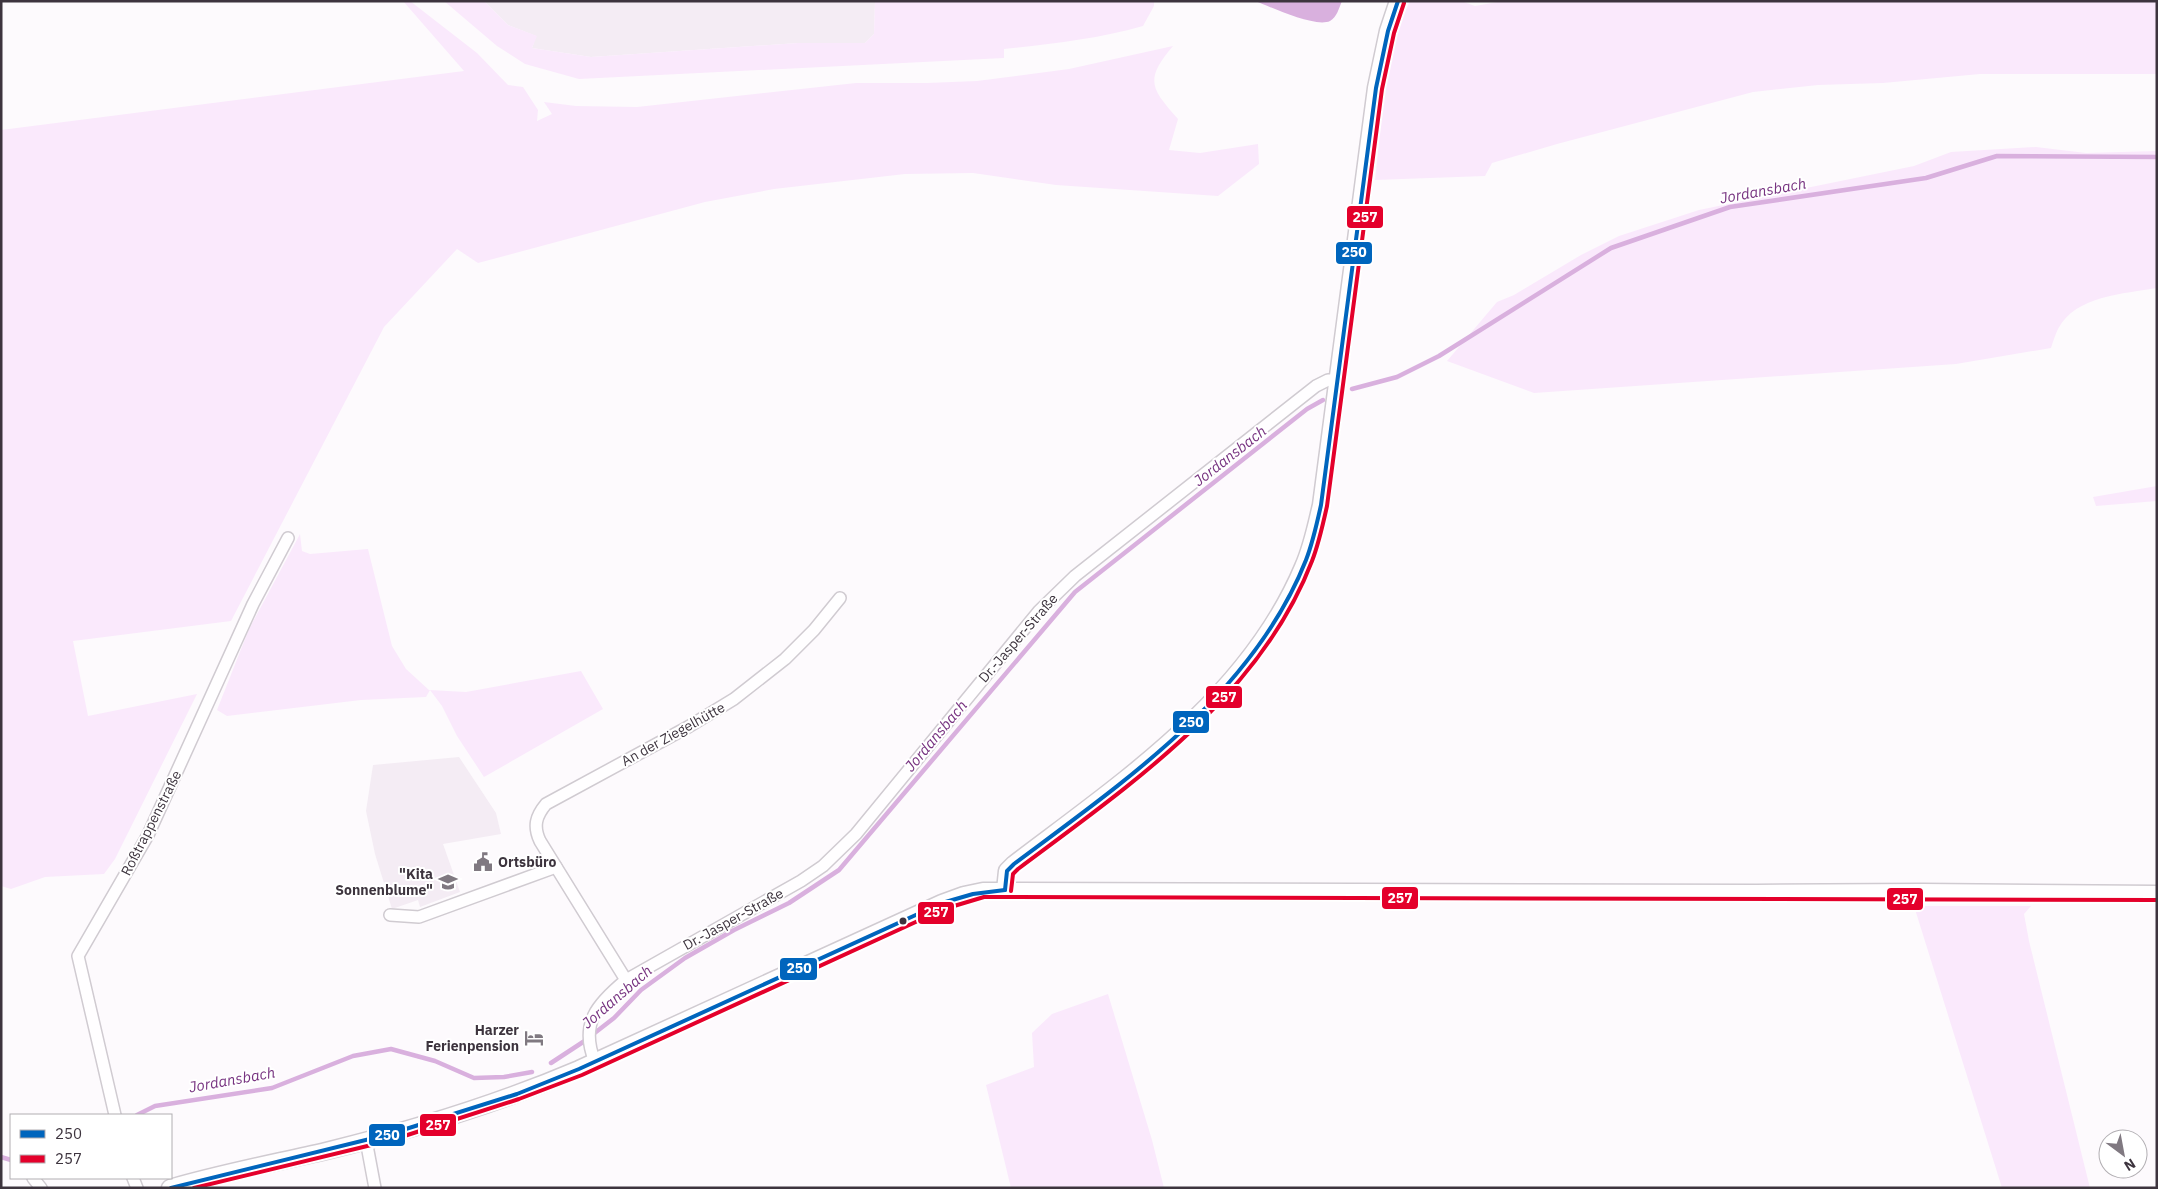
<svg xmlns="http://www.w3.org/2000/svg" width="2158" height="1189" font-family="'IBM Plex Sans',sans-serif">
  <rect width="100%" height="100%" fill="#fdfafd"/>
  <!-- built -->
  <g fill="#f4ecf4">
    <path d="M484,1H875L874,34L865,43H798L591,57L532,48L536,36L508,25Z"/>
    <path d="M459,757L496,813L501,834L443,844L460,892L420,907L418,900L392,909L375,854L366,811L373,765Z"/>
  </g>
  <!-- green -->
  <g fill="#fae9fc">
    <path d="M403,1H410L477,53L508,85L523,87L538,110L537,121L552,114L544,102L576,106L637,107L856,83H927L977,81L1069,69L1173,46C1144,80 1151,88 1178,119L1169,150L1200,153L1258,144L1259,164L1218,196L1056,185L973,173L905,174L774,189L705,202L478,263L457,249L384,327L231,621L73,641L88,716L197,694L115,859L104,874L45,877L11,889L1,886V130L464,71Z"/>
    <path d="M444,1H484L508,25L537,36L532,48L591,57L798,43H865L874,34L875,1H1154V6L1143,26C1097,39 1051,44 1004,49V58L579,79L525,64L497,46Z"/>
    <path d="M1410,1H1461L1475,6L1503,1H2157V74H1980L1883,83L1818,85L1753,92L1557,144L1492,163L1485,176L1375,180C1382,120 1383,57 1410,1Z"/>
    <path d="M2036,147L2086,153L2157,151V288C2124,294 2076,295 2058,329C2055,335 2053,342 2051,348L1956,364L1534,393L1447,361L1497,302L1514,295L1581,255L1619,236L1699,210L1914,166L1951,152Z"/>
    <path d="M2157,486V501L2096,506L2093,497Z"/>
    <path d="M300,534L302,551L310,554L368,549L392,646L406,669L429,690L466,692L581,671L603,709L484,777L457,736L442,706L430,690L426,697L361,700L227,716L217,710L249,629Z"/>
    <path d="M1914,906H2031L2024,914L2029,941L2090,1188H2002Z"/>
    <path d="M1108,994L1152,1140L1164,1188H1011L986,1085L1034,1067L1032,1033L1052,1014Z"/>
  </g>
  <!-- water -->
  <path fill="#d9b0de" d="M1255,1H1342C1339,8 1337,17 1330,21C1315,28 1271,7 1255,1Z"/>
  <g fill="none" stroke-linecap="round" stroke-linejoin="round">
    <!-- stream -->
    <g stroke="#d9b0de" stroke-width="4.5">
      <path d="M1352,389L1397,377L1439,356L1611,248L1730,207L1926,178L1997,156L2157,157"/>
      <path d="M551,1063L583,1042L614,1018L641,990L685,958L734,930L789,903L839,870L1075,592L1307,409L1323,400"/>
      <path d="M137,1115L155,1106L272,1088L353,1056L391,1049L435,1061L474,1078L504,1077L532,1072"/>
      <path d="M1,1157L11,1160"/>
    </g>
    <!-- street casing -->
    <g stroke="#d0cbd1" stroke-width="14">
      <g id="street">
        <path d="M390,915L419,917L556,867"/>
        <path d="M626,980L540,841C533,826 536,816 546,804L688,727L734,699L785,659L814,630L840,598"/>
        <path d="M595,1062C579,1023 598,1003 626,980L801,881L823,866L856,834L1039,611L1075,576L1316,386L1328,380H1338"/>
        <path d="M115,1115L78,956L148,835L253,604L288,538"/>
        <path d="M366,1140L375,1188"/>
        <path d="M33,1178L41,1188"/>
        <path d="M133,1178L137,1188"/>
      </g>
    </g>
    <!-- secondary casing -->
    <g stroke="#d0cbd1" stroke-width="19">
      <g id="secondary">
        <path d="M1005,890L1007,871L1014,864C1123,781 1248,698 1303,567C1312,547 1316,526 1321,505L1376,88L1388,31L1398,1"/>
        <path d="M170,1188C221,1173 274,1163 326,1151C412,1130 497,1104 579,1069L942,903L964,895L983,891L1756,893L1922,892L2157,894"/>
      </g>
    </g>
    <!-- street -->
    <use href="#street" stroke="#fffeff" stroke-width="11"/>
    <!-- secondary -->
    <use href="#secondary" stroke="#fffeff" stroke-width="16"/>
    <!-- bus-1 casing -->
    <g stroke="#fff" stroke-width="8">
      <g id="bus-1">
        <path d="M1005,890L1007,871L1014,864C1125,781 1253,694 1306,560C1313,542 1317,523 1321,505L1376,88L1388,31L1398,1"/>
        <path d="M171,1188L390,1134L517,1094L579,1069L942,903L973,894L1005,890"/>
      </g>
    </g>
    <!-- bus-2 casing -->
    <g stroke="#fff" stroke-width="8">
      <g id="bus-2">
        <path d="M1011,891L1013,874L1018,869C1130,785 1260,697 1312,561C1319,543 1323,524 1327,506L1382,89L1394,33L1404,3"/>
        <path d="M194,1188L392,1140L519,1099L582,1075L944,909L984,897L2157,900"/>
      </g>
    </g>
    <!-- bus-1 -->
    <use href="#bus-1" stroke="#0065bd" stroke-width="4"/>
    <!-- bus-2 -->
    <use href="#bus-2" stroke="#e4002b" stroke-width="4"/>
  </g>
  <!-- icons -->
  <defs>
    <g id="civic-bare" transform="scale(1.5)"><path d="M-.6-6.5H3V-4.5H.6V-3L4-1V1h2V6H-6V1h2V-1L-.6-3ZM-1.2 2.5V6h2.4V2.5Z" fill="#807981" stroke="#fff" stroke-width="2.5" paint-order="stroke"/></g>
    <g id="school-bare" transform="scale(1.5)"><path d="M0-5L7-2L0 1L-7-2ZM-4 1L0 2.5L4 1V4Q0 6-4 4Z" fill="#807981" stroke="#fff" stroke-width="2.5" paint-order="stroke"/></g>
    <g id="hotel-bare" transform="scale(1.5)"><path d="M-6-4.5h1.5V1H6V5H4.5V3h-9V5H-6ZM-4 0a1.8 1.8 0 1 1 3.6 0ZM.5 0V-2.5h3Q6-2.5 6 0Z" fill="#807981" stroke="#fff" stroke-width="2.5" paint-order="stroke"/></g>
  </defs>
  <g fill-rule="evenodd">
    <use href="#civic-bare" x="483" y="862"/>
    <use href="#school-bare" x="448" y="882"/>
    <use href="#hotel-bare" x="534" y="1038"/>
  </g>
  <!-- markers -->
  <circle fill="#3d343e" stroke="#fff" stroke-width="2" cx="903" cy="921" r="4.5"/>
  <g text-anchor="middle" stroke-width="4" stroke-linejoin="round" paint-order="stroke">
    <!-- street labels -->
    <g font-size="14" fill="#3d343e" stroke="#fff">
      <text transform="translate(1018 638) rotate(-49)" y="5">Dr.-Jasper-Straße</text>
      <text transform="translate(673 734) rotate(-29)" y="5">An der Ziegelhütte</text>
      <text transform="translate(151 823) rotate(-63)" y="5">Roßtrappenstraße</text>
      <text transform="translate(733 919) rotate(-29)" y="5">Dr.-Jasper-Straße</text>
    </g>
    <!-- poi labels -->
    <g font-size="14" font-weight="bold" fill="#3d343e" stroke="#fff" text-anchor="end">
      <text x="498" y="867" text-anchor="start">Ortsbüro</text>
      <text x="433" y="879">"Kita<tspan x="433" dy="16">Sonnenblume"</tspan></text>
      <text x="519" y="1035">Harzer<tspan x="519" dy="16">Ferienpension</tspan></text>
    </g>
    <!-- water labels -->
    <g font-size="15" font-style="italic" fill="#773380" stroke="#fff">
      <text transform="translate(1763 191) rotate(-10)" y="5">Jordansbach</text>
      <text transform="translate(1230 456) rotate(-38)" y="5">Jordansbach</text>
      <text transform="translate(936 736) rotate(-50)" y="5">Jordansbach</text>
      <text transform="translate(617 997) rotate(-41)" y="5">Jordansbach</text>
      <text transform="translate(232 1080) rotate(-10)" y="5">Jordansbach</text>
    </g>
  </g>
  <g stroke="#fff" stroke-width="2">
    <rect x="1346" y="205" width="38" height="24" rx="5" fill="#e4002b"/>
    <rect x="1335" y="241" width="38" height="24" rx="5" fill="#0065bd"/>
    <rect x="1205" y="685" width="38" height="24" rx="5" fill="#e4002b"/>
    <rect x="1172" y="710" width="38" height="24" rx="5" fill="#0065bd"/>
    <rect x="1381" y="886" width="38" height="24" rx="5" fill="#e4002b"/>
    <rect x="1886" y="887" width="38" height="24" rx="5" fill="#e4002b"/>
    <rect x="917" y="901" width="38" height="24" rx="5" fill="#e4002b"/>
    <rect x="779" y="957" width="39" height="24" rx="5" fill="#0065bd"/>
    <rect x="419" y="1113" width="38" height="24" rx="5" fill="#e4002b"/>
    <rect x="368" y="1123" width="38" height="24" rx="5" fill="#0065bd"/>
  </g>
  <g font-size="14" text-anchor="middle" font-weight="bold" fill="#fff">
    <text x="1365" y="222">257</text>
    <text x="1354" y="257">250</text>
    <text x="1224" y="702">257</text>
    <text x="1191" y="727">250</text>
    <text x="1400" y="903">257</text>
    <text x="1905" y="904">257</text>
    <text x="936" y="917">257</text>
    <text x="799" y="973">250</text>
    <text x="438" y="1130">257</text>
    <text x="387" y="1140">250</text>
  </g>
  <!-- border -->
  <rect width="2158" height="1189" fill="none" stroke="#3d343e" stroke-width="5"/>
  <!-- legend -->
  <rect x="10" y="1114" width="162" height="65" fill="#ffffff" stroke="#b1aeb2"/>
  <rect x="20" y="1130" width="25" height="8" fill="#0065bd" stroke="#b1aeb2"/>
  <text x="55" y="1139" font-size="15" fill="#3d343e">250</text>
  <rect x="20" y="1155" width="25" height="8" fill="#e4002b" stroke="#b1aeb2"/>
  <text x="55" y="1164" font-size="15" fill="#3d343e">257</text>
  <!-- north arrow -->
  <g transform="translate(2123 1154) rotate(148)"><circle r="24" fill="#ffffff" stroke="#b1aeb2"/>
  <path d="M0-4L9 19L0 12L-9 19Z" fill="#807981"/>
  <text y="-8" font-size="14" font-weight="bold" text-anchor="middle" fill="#3d343e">N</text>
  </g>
</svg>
